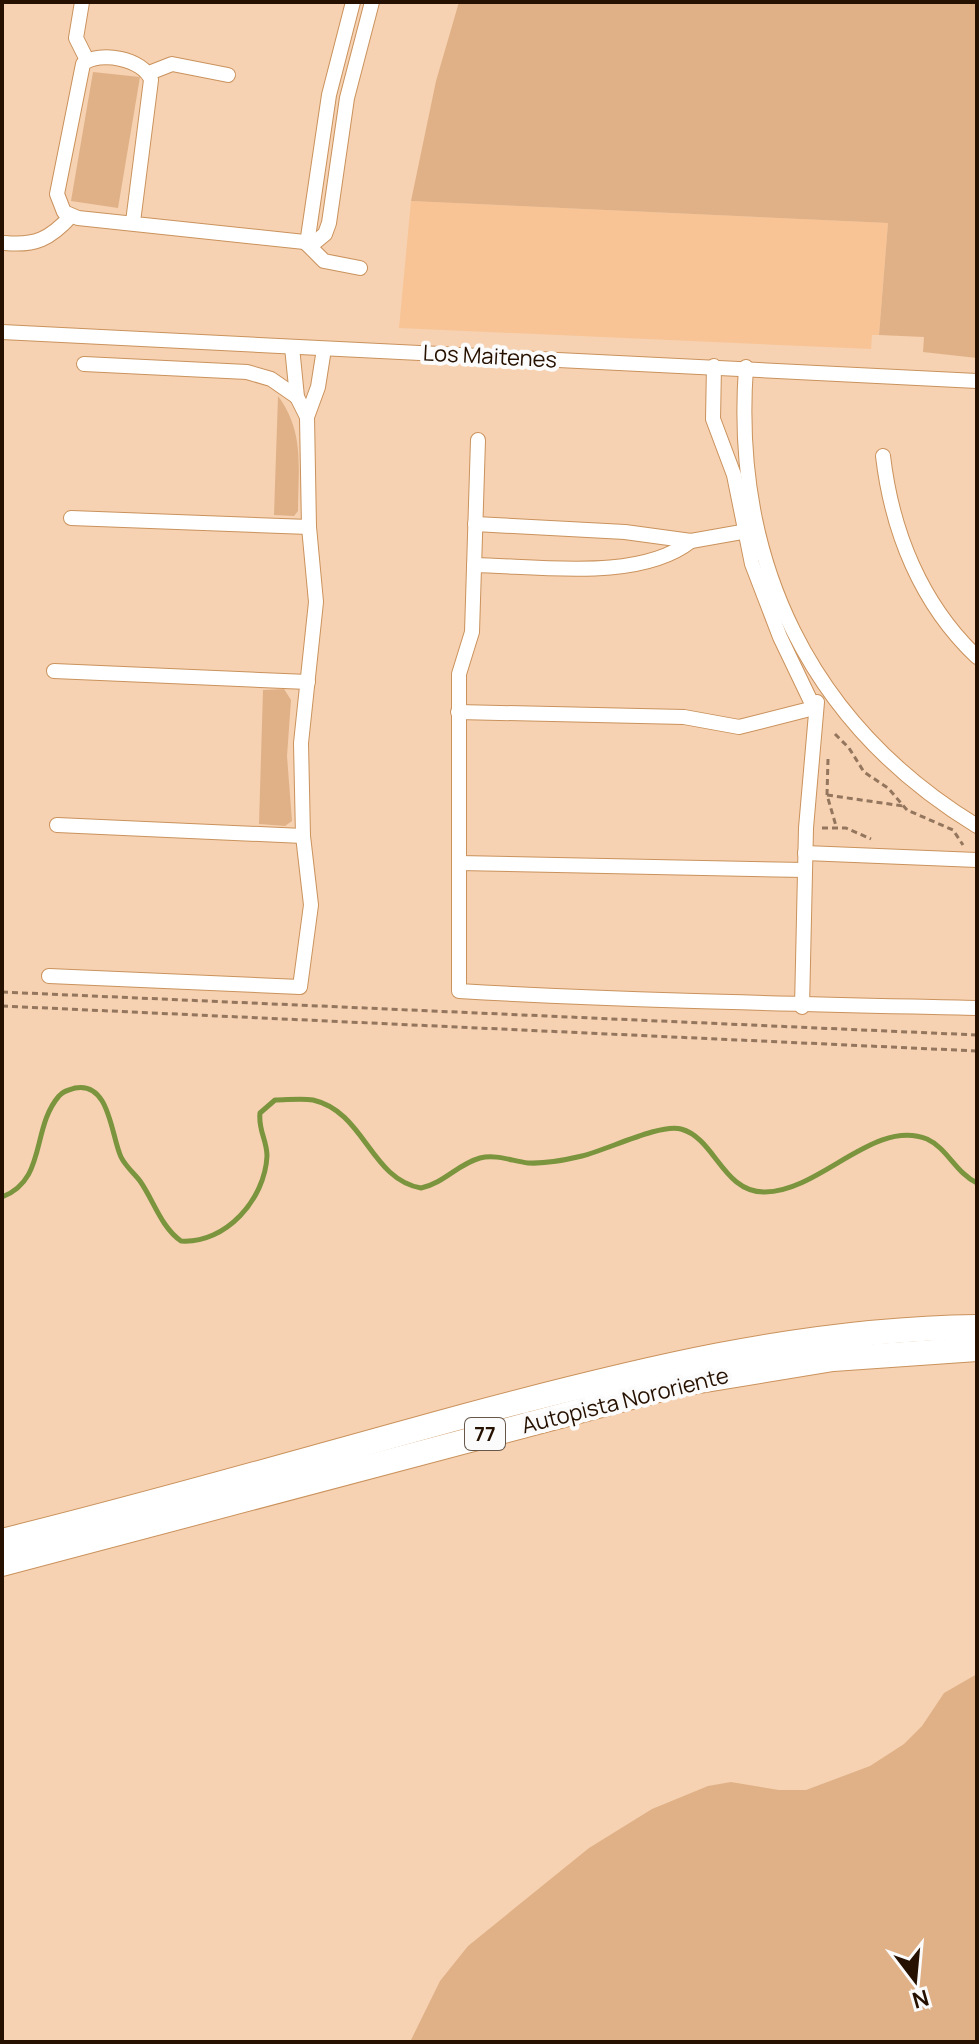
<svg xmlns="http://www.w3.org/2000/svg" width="979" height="2044" font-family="Manrope,sans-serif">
  <rect width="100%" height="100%" fill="#f6d2b2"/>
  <!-- built -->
  <path fill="#f8c495" d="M411,201L888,223L879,335H872L871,349L399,328Z"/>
  <!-- green -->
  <g fill="#e0b187">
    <path d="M459,2H977V358L923,352L924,337L879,335L888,223L411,201L436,81Z"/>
    <path d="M93,72L140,77L118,208L71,201Z"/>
    <path d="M278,396C305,433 298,467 298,511L294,516L274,515Z"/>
    <path d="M284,689L291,700L287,756L292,821L285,826L259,824L263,690Z"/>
    <path d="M977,1674V2042H410L440,1981L468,1946L589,1848L652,1809L708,1786L731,1782L779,1790H806L870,1766L904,1744L922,1726L944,1693Z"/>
  </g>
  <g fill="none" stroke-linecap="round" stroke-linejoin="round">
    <!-- stream -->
    <path stroke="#7b943e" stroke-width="5" d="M2,1197C47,1180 31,1128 59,1096C63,1091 68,1090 75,1088C110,1081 111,1136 121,1157C126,1167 134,1173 140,1181C154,1201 161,1227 181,1241C226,1244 265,1199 267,1156C267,1140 258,1130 260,1113L275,1100C287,1100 301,1098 313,1100C365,1112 370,1179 421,1188C444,1183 458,1164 480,1158C496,1154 512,1161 528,1163C547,1164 565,1160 582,1156C607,1150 661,1123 681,1129C715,1138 723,1193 765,1192C821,1191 874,1118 927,1139C947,1148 956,1173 977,1183"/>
    <!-- street casing -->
    <g stroke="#ca925c" stroke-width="16">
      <g id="street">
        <path d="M82,2L76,38L87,60"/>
        <path d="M149,73L172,64L228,75"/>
        <path d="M133,222L151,80C144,59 99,50 83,64L57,194L64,212L78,218L314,243L325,234L329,223L347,98L372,2"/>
        <path d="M5,243C35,246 50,239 71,216"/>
        <path d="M307,244L329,95L353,2"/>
        <path d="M307,244L324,261L360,268"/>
        <path d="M2,332L977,381"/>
        <path d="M292,347L297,397L307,417"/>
        <path d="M84,364L247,372L271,379L297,397"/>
        <path d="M714,366L713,419L734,475L752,564L780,637L814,708"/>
        <path d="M746,367C732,562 810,724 977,826"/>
        <path d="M478,440L472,632L459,674V991C632,1001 804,1004 977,1008"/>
        <path d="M883,456C892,532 921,604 977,657"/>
        <path d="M71,518L309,527"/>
        <path d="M475,524L625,532L691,541L753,530"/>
        <path d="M474,565C539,566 639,582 691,541"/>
        <path d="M54,671L308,682"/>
        <path d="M458,712L684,717L739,727L814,708"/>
        <path d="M57,825L303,836"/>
        <path d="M805,853L977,860"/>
        <path d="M459,863L805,870"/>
        <path d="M49,976L300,987L311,905L303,836L301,743L316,602L309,527L307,417L318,387L324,349"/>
        <path d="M802,1007L806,828L817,702"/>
      </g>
    </g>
    <!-- highway casing -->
    <g stroke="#ca925c" stroke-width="26">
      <g id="highway">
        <path d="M2,1541C157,1503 311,1458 465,1416C634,1371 801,1329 977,1327"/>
        <path d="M2,1564L681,1384L833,1359L977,1349"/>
      </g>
    </g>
    <!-- path -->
    <g stroke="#93765d" stroke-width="3" stroke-dasharray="6 4" stroke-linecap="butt">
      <path d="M835,734L849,748L864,772L888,788L907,810L953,830L963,845"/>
      <path d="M828,759L827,795L836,826"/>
      <path d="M827,795L903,806"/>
      <path d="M822,828H846L871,839"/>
      <path d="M2,992L977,1035"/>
      <path d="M2,1006L977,1051"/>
    </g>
    <!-- street -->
    <use href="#street" stroke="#fff" stroke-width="14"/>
    <!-- highway -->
    <use href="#highway" stroke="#fff" stroke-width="24"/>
  </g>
  <g text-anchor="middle" stroke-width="8" stroke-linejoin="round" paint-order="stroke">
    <!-- shield labels -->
    <rect fill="#fbfbfb" stroke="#66574b" stroke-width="2" x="465" y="1418" width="40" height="32" rx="6"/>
    <g font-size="20" font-weight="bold" fill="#261100">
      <text x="485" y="1441">77</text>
    </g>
    <!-- street labels -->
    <g font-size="22" fill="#261100" stroke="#fbfbfb">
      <text transform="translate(490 356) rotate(3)" y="8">Los Maitenes</text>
      <text transform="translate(625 1400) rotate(-14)" y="8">Autopista Nororiente</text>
    </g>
  </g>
  <!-- border -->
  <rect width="979" height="2044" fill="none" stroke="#261100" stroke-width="8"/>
  <!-- north arrow -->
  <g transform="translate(915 1980) rotate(164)" stroke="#fbfbfb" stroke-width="6" paint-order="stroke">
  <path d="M0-6L14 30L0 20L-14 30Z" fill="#261100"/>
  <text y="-12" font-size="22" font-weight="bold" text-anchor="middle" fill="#261100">N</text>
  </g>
</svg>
